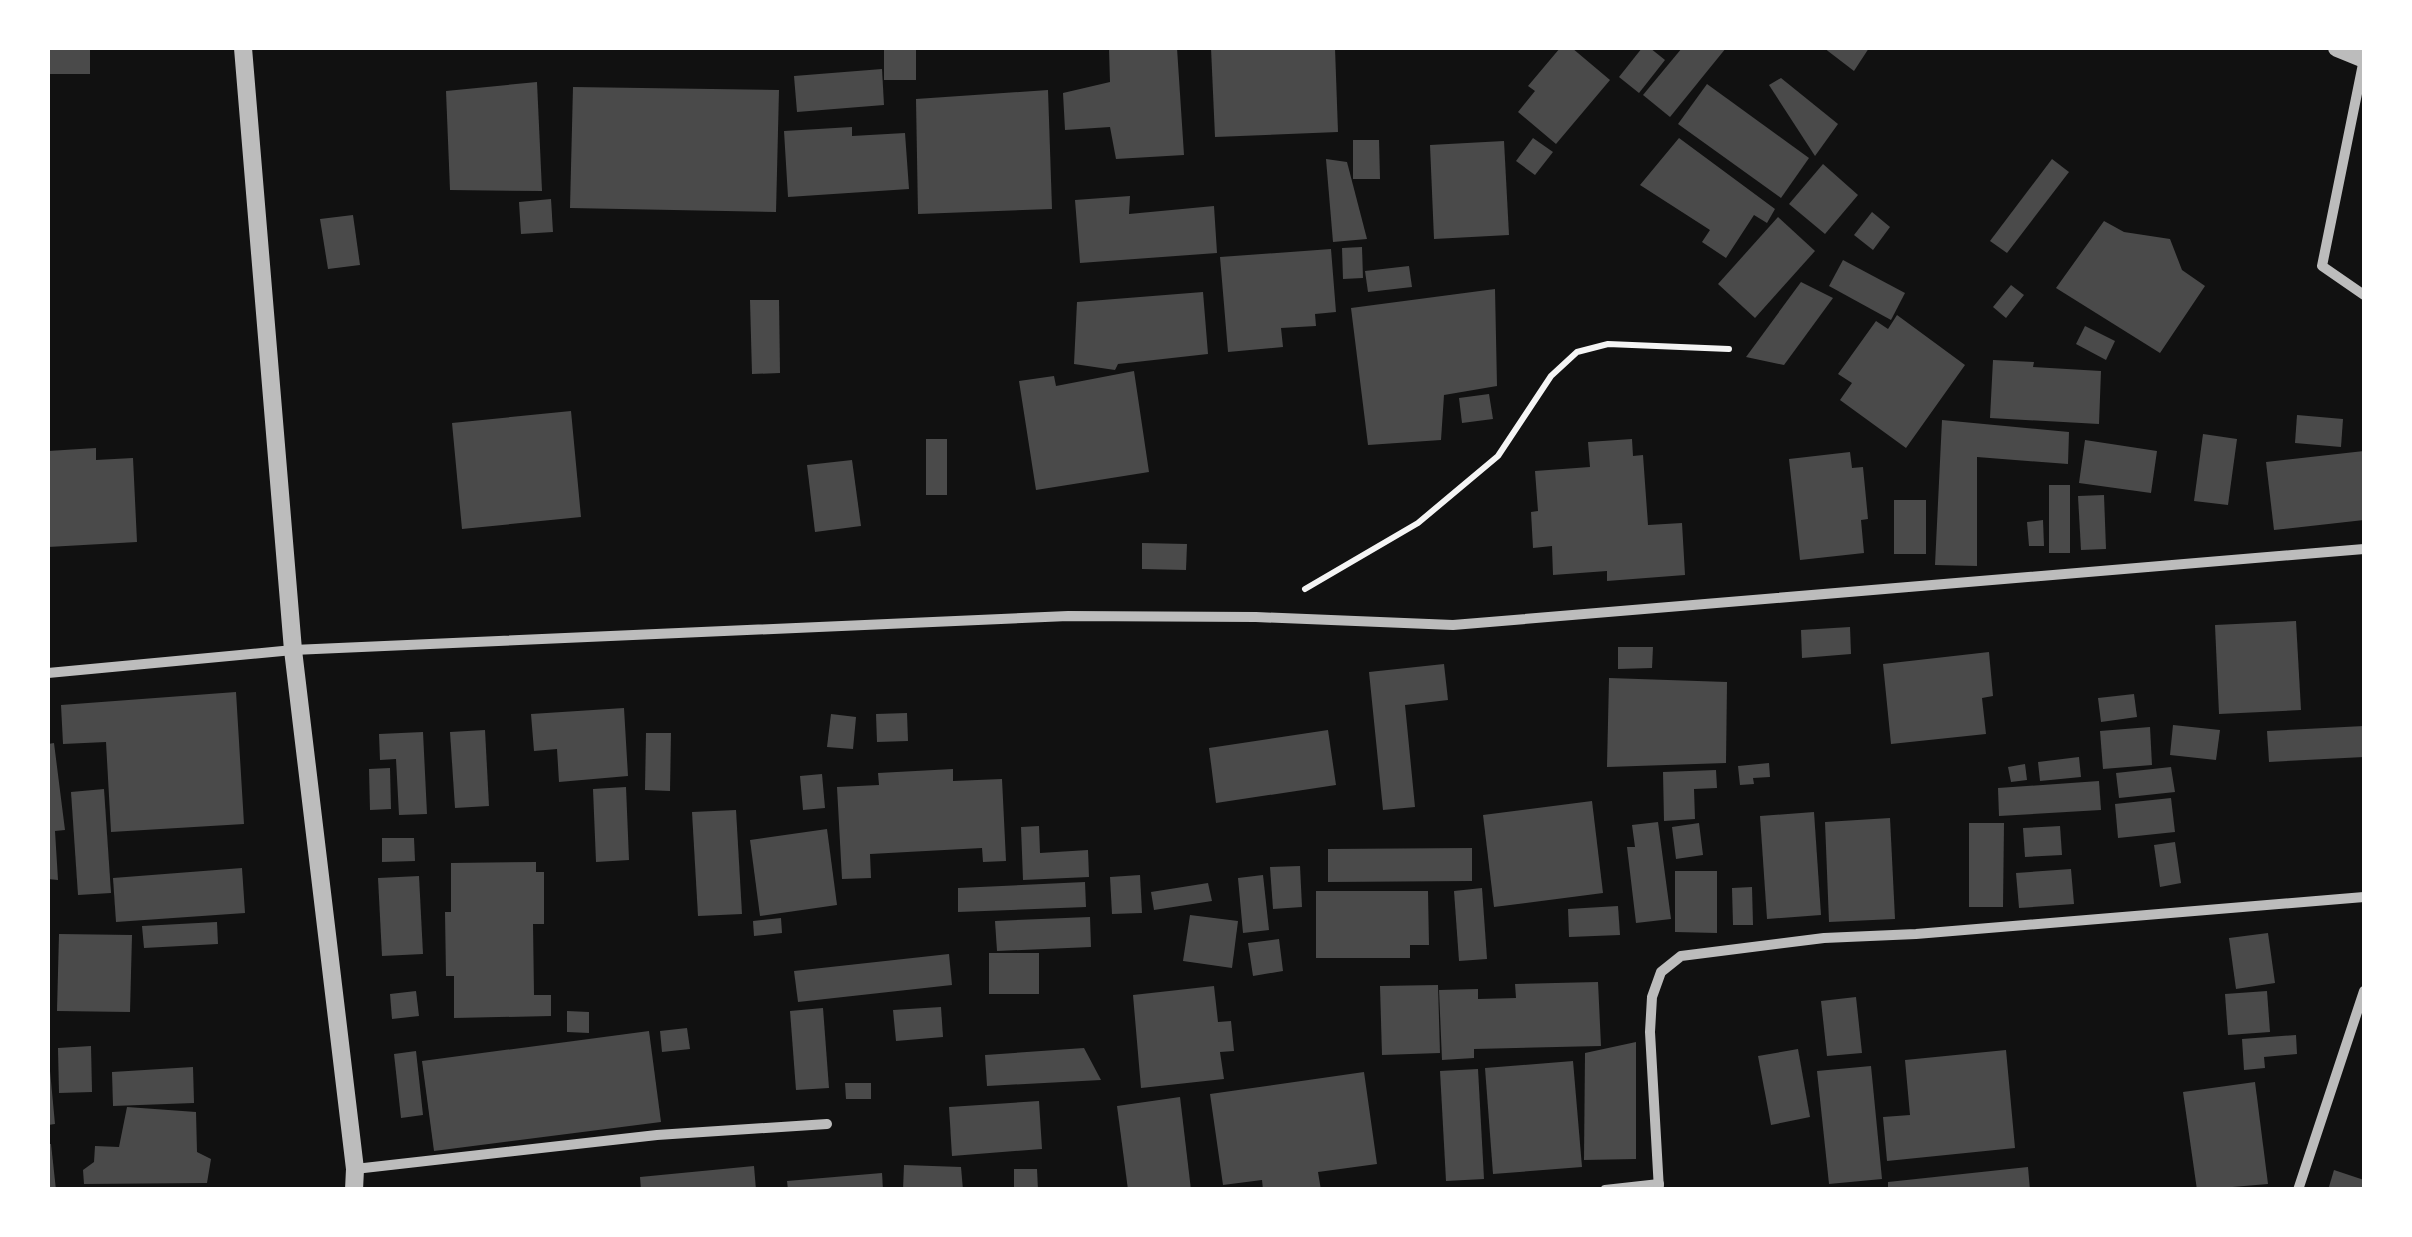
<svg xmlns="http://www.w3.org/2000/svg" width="2412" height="1237" font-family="'PT Sans Narrow',sans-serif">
  <rect width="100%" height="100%" fill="#111"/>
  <!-- building -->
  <g fill="#4a4a4a">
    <rect x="48" y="48" width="42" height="26"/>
    <rect x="884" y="48" width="32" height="32"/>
    <path d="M1109,48H1177L1184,155L1116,159L1110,127L1065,130L1063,93L1110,82Z"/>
    <path d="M1211,48H1335L1338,132L1215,137Z"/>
    <path d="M1560,48H1572L1610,80L1556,144L1518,112L1535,91L1528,86Z"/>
    <path d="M1642,48H1650L1665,60L1639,93L1619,77Z"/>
    <path d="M1682,48H1726L1670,117L1643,95Z"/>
    <path d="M1824,48H1869L1854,71Z"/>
    <path d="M882,69L884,105L797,112L794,76Z"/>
    <path d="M1781,78L1838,124L1815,156L1769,85Z"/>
    <path d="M537,82L542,191L450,190L446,91Z"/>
    <path d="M1707,84L1809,158L1781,198L1678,124Z"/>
    <path d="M573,87L779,90L776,212L570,208Z"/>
    <path d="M1048,90L1052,209L918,214L916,99Z"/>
    <path d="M852,127V136L905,133L909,189L788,197L784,131Z"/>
    <path d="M1533,138L1553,152L1535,175L1516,161Z"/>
    <path d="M1679,138L1775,209L1767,223L1754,215L1726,258L1702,242L1710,230L1640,185Z"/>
    <path d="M1353,140H1379L1380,179H1353Z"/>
    <path d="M1504,141L1509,235L1434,239L1430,145Z"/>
    <path d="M1326,159L1347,162L1367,239L1333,242Z"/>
    <path d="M2052,159L2069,172L2007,253L1990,241Z"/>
    <path d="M1823,164L1858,195L1825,234L1789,204Z"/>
    <path d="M1130,196L1129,214L1214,206L1217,253L1080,263L1075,200Z"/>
    <path d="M551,199L553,232L521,234L519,202Z"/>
    <path d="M1872,212L1890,227L1873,250L1854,235Z"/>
    <path d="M353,215L360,265L328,269L320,219Z"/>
    <path d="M1778,217L1815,251L1755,318L1718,284Z"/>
    <path d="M2104,221L2124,232L2170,239L2182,270L2205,286L2160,353L2056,288Z"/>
    <path d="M1362,247L1363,278L1343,279L1342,248Z"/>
    <path d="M1331,249L1336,312L1315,314L1316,326L1281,328L1283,347L1228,352L1220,257Z"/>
    <path d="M1843,260L1905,293L1891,320L1829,286Z"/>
    <path d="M1409,266L1412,287L1368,292L1365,271Z"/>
    <path d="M1801,282L1833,298L1784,365L1746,357Z"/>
    <path d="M2011,285L2024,295L2006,318L1993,307Z"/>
    <path d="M1495,289L1497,386L1444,395L1441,440L1368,445L1351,308Z"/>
    <path d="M1203,292L1208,354L1118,364L1115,370L1074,364L1077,302Z"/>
    <path d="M750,300H779L780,373L752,374Z"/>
    <path d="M1897,315L1965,365L1906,448L1840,400L1852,383L1838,374L1876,321L1888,329Z"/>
    <path d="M2085,326L2115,341L2106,360L2076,344Z"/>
    <path d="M1993,360L2034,362L2033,367L2101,371L2099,424L1990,418Z"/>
    <path d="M1134,371L1149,472L1036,490L1019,381L1054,376L1056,386Z"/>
    <path d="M1489,394L1493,419L1462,423L1459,398Z"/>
    <path d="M571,411L581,517L462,529L452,423Z"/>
    <path d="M2297,415L2343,419L2341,447L2295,443Z"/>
    <path d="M1942,420L2069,432L2068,464L1977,457V566L1935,565Z"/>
    <path d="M2203,434L2237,439L2228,505L2194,501Z"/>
    <rect x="926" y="439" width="21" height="56"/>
    <path d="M1632,439L1633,456L1643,455L1648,525L1682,523L1685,575L1607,581V571L1553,575L1552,546L1533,548L1531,512L1538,511L1535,471L1590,467L1588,442Z"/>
    <path d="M2085,440L2157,451L2151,493L2079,483Z"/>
    <path d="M96,448V460L133,458L137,542L48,547V451Z"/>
    <path d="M2364,451V520L2274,530L2266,462Z"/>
    <path d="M1850,452L1852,468L1863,467L1868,519L1861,520L1864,553L1800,560L1789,459Z"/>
    <path d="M852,460L861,526L815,532L807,465Z"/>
    <rect x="2049" y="485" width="21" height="68"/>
    <path d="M2104,495L2106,549L2081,550L2078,496Z"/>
    <rect x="1894" y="500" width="32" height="54"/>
    <path d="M2043,520L2044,546H2029L2027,522Z"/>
    <path d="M1142,543L1187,544L1186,570L1142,569Z"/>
    <path d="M2296,621L2301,710L2219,714L2215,625Z"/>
    <path d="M1850,627L1851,654L1802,658L1801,630Z"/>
    <path d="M1618,647H1653L1652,668L1618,669Z"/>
    <path d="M1989,652L1993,696L1982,698L1986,734L1891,744L1883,664Z"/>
    <path d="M1444,664L1448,700L1405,705L1415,807L1383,810L1369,672Z"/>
    <path d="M1609,678L1727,682L1726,763L1607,767Z"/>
    <path d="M236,692L244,824L111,832L106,742L63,744L61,705Z"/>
    <path d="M2134,694L2137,717L2101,722L2098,698Z"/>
    <path d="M624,708L628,776L559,782L557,749L534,751L531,714Z"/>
    <path d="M907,713L908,741L877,742L876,714Z"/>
    <path d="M831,714L856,717L853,749L827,747Z"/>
    <path d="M2173,725L2220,730L2216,760L2170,755Z"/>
    <path d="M2364,726V757L2269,762L2267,731Z"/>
    <path d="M2150,727L2152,765L2103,769L2100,731Z"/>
    <path d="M485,730L489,806L455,808L450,732Z"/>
    <path d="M1328,730L1336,785L1216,803L1209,748Z"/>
    <path d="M423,732L427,814L399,815L396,759L380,760L379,734Z"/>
    <path d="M646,733H671L670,791L645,790Z"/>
    <path d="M54,743L65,830L55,831L58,880L48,879V744Z"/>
    <path d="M2079,757L2081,777L2040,781L2038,762Z"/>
    <path d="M1769,763L1770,777L1753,778L1754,784L1740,785L1738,766Z"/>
    <path d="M2025,764L2027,780L2011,782L2008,767Z"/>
    <path d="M2171,767L2175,792L2119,798L2116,773Z"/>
    <path d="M390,768L391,809L370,810L369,769Z"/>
    <path d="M953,769V781L1002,779L1006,861L983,862L982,848L870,854L871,878L842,879L837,787L879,785L878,773Z"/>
    <path d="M1716,770L1717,788L1694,789L1695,819L1664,821L1663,772Z"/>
    <path d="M822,774L825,808L803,810L800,776Z"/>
    <path d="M2099,781L2101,810L1999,816L1998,788Z"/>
    <path d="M626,787L629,860L596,862L593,789Z"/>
    <path d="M104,789L111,893L78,895L71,792Z"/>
    <path d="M2171,798L2175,832L2118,838L2115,804Z"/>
    <path d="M1592,801L1603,893L1494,907L1483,815Z"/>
    <path d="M736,810L742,914L698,916L692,812Z"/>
    <path d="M1814,812L1821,915L1767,919L1760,816Z"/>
    <path d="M1890,818L1895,919L1829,922L1825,822Z"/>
    <path d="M1658,822L1671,919L1636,923L1627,847H1635L1632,825Z"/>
    <path d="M1699,823L1703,855L1676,859L1672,827Z"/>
    <path d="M1969,823H2004L2003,907H1969Z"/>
    <path d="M1039,826L1040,853L1088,850L1089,877L1023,880L1021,827Z"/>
    <path d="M2060,826L2062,855L2025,857L2023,828Z"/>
    <path d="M827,829L837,905L760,916L750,840Z"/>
    <path d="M382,838H414L415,861L382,862Z"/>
    <path d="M2175,842L2181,883L2160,887L2154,845Z"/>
    <path d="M1472,848V881L1328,882V849Z"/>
    <path d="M536,862V872H544V924H533L534,995H551V1016L454,1018V976H446L445,912H451V863Z"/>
    <path d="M1300,866L1302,907L1273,909L1270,867Z"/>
    <path d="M242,868L245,913L116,922L113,878Z"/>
    <path d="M2071,869L2074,904L2019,908L2016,873Z"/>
    <path d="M1675,871H1717V933L1675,932Z"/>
    <path d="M1140,875L1142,913L1112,914L1110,877Z"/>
    <path d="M1263,875L1269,930L1243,933L1238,878Z"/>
    <path d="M419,876L423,954L382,956L378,878Z"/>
    <path d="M1085,882L1086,907L958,912V888Z"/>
    <path d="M1208,883L1212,901L1154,910L1151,892Z"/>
    <path d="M1752,887L1753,925H1733L1732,888Z"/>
    <path d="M1482,888L1487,959L1459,961L1454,891Z"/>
    <path d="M1316,891H1428L1429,945H1410V958H1316Z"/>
    <path d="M1618,906L1620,935L1569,937L1568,909Z"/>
    <path d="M1190,915L1238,921L1232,968L1183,961Z"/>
    <path d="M1090,917L1091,947L997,951L995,921Z"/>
    <path d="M781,918L782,933L754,936L753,921Z"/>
    <path d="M217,922L218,944L144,948L142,926Z"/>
    <path d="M2268,933L2275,983L2236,989L2229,938Z"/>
    <path d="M59,934L132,935L130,1012L57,1011Z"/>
    <path d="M1279,939L1283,971L1253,976L1248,943Z"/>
    <rect x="989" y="953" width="50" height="41"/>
    <path d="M949,954L952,985L798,1002L794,971Z"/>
    <path d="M1598,982L1601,1046L1474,1049V1058L1442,1060L1439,990L1478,989V999L1516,998L1515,984Z"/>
    <path d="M1438,985L1440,1053L1382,1055L1380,986Z"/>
    <path d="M1214,986L1218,1022L1231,1021L1234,1051L1220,1052L1224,1079L1141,1088L1133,995Z"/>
    <path d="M416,991L419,1016L392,1019L390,994Z"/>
    <path d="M2267,991L2270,1032L2228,1035L2225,994Z"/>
    <path d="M1856,997L1862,1053L1827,1056L1821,1001Z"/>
    <path d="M941,1007L943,1037L896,1041L893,1010Z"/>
    <path d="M823,1008L829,1088L796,1090L790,1011Z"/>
    <path d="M567,1011L589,1012V1033L567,1032Z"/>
    <path d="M687,1028L690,1049L662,1052L660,1031Z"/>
    <path d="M649,1031L661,1122L434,1151L422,1061Z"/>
    <path d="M2296,1035L2297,1054L2264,1057L2265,1068L2244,1070L2242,1039Z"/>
    <path d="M1636,1042V1159L1584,1160L1585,1053Z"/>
    <path d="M91,1046L92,1092L59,1093L58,1048Z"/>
    <path d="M1084,1048L1101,1080L987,1086L985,1055Z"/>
    <path d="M1798,1049L1810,1117L1771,1125L1758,1056Z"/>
    <path d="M2006,1050L2015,1148L1887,1161L1883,1117L1910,1115L1905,1060Z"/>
    <path d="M416,1051L423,1115L401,1118L394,1054Z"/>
    <path d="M1573,1061L1582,1167L1493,1174L1485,1068Z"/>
    <path d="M1871,1066L1882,1179L1829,1184L1817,1071Z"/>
    <path d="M193,1067L194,1103L113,1106L112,1072Z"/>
    <path d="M1478,1069L1484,1179L1446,1181L1440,1071Z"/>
    <path d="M48,1071H50L55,1124L48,1125Z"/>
    <path d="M1364,1072L1377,1164L1318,1172L1321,1190H1263L1262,1180L1223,1185L1210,1094Z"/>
    <path d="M2255,1082L2268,1184L2197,1190L2183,1092Z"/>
    <path d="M845,1083H871V1099H846Z"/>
    <path d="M1180,1097L1191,1190H1128L1117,1106Z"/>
    <path d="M1039,1101L1042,1149L952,1156L949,1107Z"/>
    <path d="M127,1107L196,1112L197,1152L211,1159L207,1183L84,1184L83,1170L94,1162L95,1146L119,1147Z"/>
    <path d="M48,1144H51L56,1190H48Z"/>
    <path d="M904,1165L961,1167L963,1190H903Z"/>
    <path d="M754,1166L756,1190H641L640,1177Z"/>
    <path d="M2028,1167L2030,1190H1888V1182Z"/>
    <path d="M1014,1169H1037L1038,1190H1014Z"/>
    <path d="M2334,1170L2364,1180V1190H2328Z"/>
    <path d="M882,1173L883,1190H788L787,1181Z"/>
  </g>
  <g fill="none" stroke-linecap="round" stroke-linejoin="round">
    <!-- path -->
    <path stroke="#f5f5f5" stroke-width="6" d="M1305,589L1418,523L1498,456L1551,376L1577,352L1608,344L1729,349"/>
    <!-- minor -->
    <g stroke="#bcbcbc" stroke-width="10">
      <path d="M2364,59L2322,266L2364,295"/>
      <path d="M48,673L293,650L1068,616L1256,617L1453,625L2364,549"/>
      <path d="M355,1169L657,1135L827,1124"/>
      <path d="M1605,1190L1659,1184"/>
      <path d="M1659,1190L1650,1032L1652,997L1661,972L1681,956L1824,938L1916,934L2364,897"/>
      <path d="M2298,1190L2364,991"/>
    </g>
    <!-- tertiary -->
    <g stroke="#bcbcbc" stroke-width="18">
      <path d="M243,48L293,650L355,1169L354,1190"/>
      <path d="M2337,48L2364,59"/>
    </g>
  </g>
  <!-- border -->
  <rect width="2412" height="1237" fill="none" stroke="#ffffff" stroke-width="100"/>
</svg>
